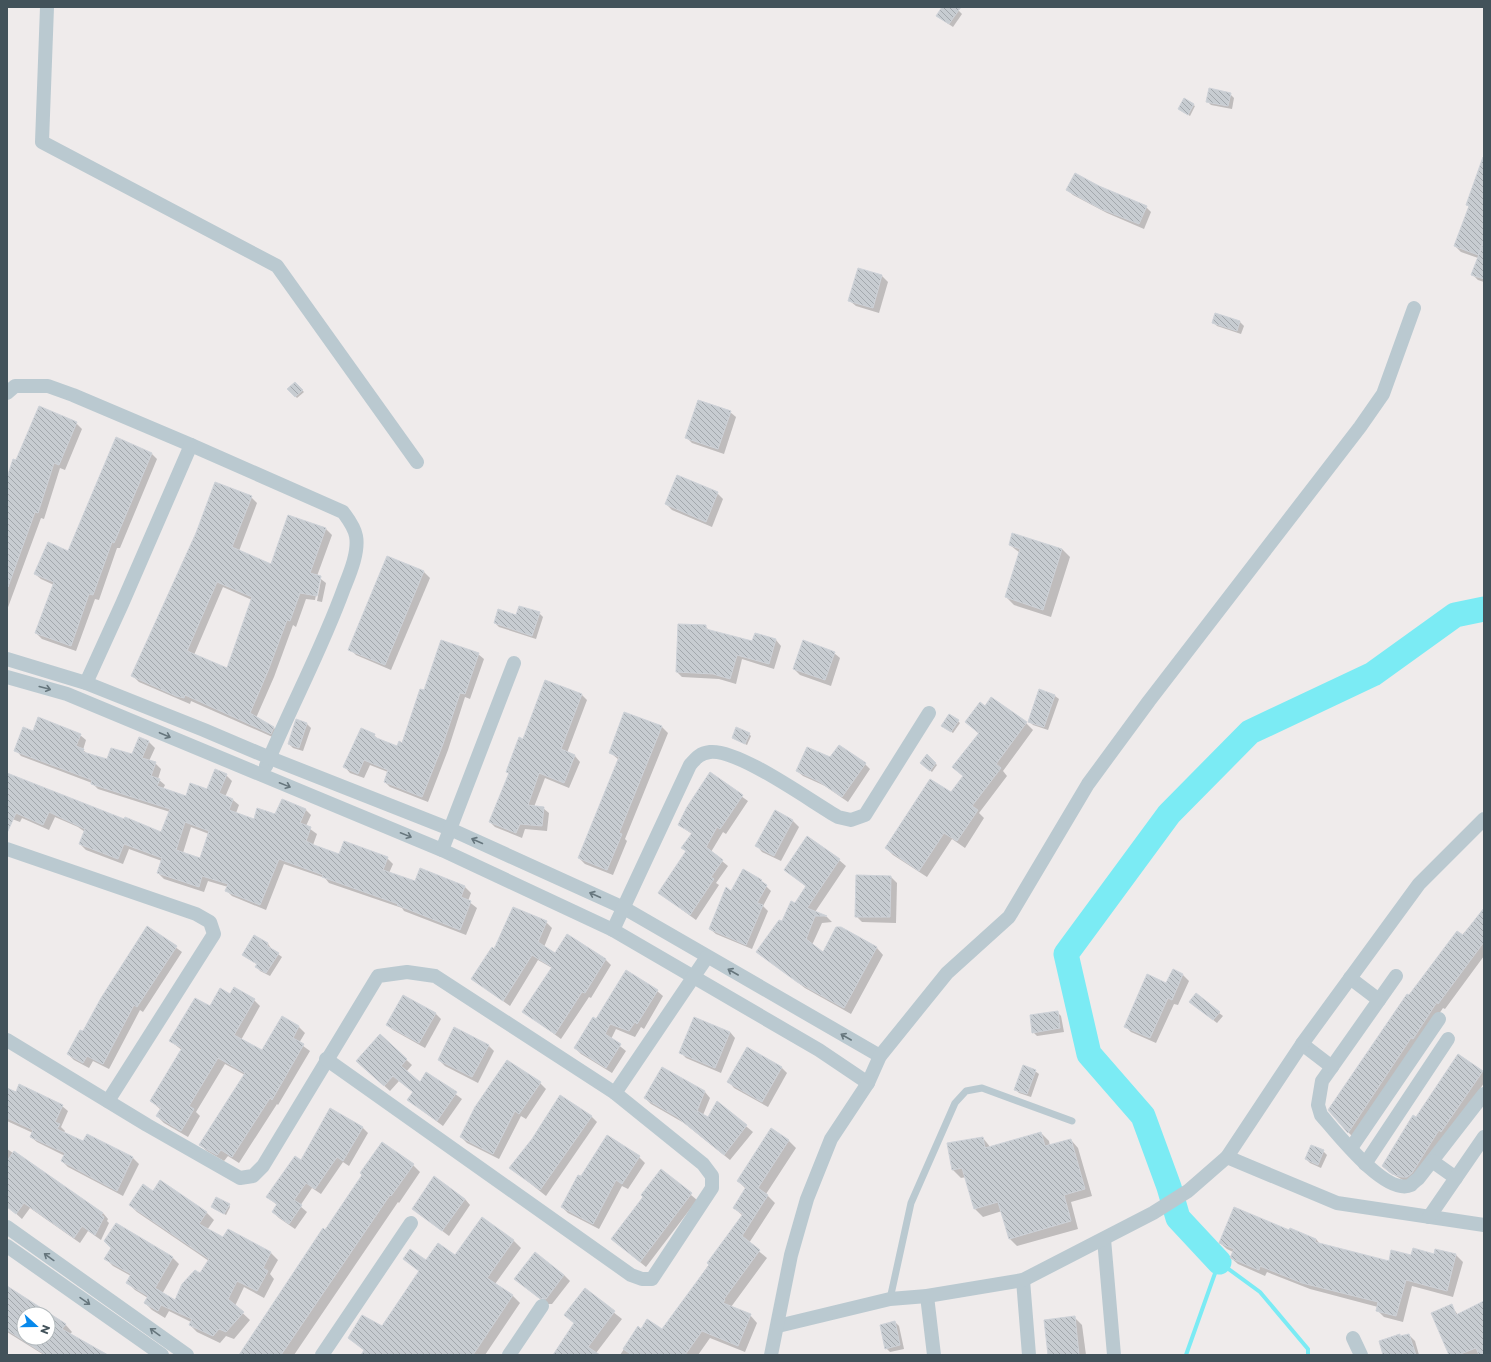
<svg xmlns="http://www.w3.org/2000/svg" width="1491" height="1362" font-family="Montserrat,sans-serif">
  <defs>
    <pattern id="building-back-hatch" width="6" height="6" patternUnits="userSpaceOnUse"><rect width="6" height="6" fill="#c7ccd1"/><path d="M-1 5l2 2M0 0l6 6M5-1l2 2" fill="none" stroke="#a3a8ad"/></pattern>
  </defs>
  <rect width="100%" height="100%" fill="#efebeb"/>
  <!-- shadow -->
  <g fill="#0003" fill-rule="evenodd">
    <path d="M943,7H955L962,14L953,27L937,16Z"/>
    <path d="M1230,94L1234,98L1232,109L1211,105L1207,101Z"/>
    <path d="M1184,100L1195,106L1190,116L1179,109Z"/>
    <path d="M1484,168V282L1478,280L1472,274L1478,258L1461,252L1455,246L1469,207L1467,205Z"/>
    <path d="M1098,187L1146,207L1151,212L1144,229L1107,213L1073,195L1067,190Z"/>
    <path d="M882,276L888,282L879,313L856,306L850,301Z"/>
    <path d="M1216,314L1240,322L1244,326L1241,334L1217,326L1213,322Z"/>
    <path d="M295,383L304,392L297,398L289,390Z"/>
    <path d="M730,412L736,417L724,454L692,443L686,437Z"/>
    <path d="M76,423L82,429L65,470L60,468L44,519L41,518L7,610V482L14,461H16Z"/>
    <path d="M151,453L157,459L120,548H117L99,600L95,599L76,651L42,639L36,633L54,585L41,579L35,574L69,553Z"/>
    <path d="M717,493L723,499L712,527L672,510L666,504Z"/>
    <path d="M251,497L257,503L239,551L272,565L326,529L332,535L317,576L326,583L322,602L317,601L321,580H319L315,600L306,599L296,627L293,625L274,677L256,718L273,727L279,733L277,739L191,701L190,704L183,701L139,682L133,676ZM223,587L252,600L227,669L194,655Z"/>
    <path d="M1013,534L1062,549L1070,557L1051,617L1014,605L1006,597L1020,553L1010,545Z"/>
    <path d="M388,557L424,572L430,578L391,670L356,655L350,649Z"/>
    <path d="M539,613L543,617L536,639L499,627L495,623L517,616Z"/>
    <path d="M705,626L710,631L753,643L756,634L776,640L781,646L774,669L742,659L736,684L719,679L682,677L677,672Z"/>
    <path d="M834,653L840,658L831,686L800,675L794,669Z"/>
    <path d="M478,654L484,659L470,699L465,697L448,750L428,802L390,787L385,782L388,772L370,765L364,778L350,773L345,767L374,735L380,741L398,748L403,744L425,692Z"/>
    <path d="M582,695L587,700L567,753L575,756L580,762L569,788L545,778L534,807L543,808L549,813L547,831L525,829L522,838L495,827L490,822L510,774L507,772L524,740Z"/>
    <path d="M1055,696L1059,699L1048,730L1033,725L1029,721Z"/>
    <path d="M985,707L1026,723L1033,730L1003,771L1007,776L979,813L984,818L965,848L952,839L927,877L893,855L886,848L951,794L964,777L954,767L979,734L966,722Z"/>
    <path d="M625,713L662,727L668,733L625,839L627,841L613,875L585,864L579,858L619,760L611,753Z"/>
    <path d="M950,715L960,723L953,733L944,727Z"/>
    <path d="M297,721L307,724L311,728L303,751L293,748L289,744Z"/>
    <path d="M33,732L80,735L86,740L83,750L88,754L108,761L132,756L140,738L149,742L155,748L149,761L155,763L161,769L158,779L165,785L163,789L186,798L207,790L226,775L232,781L225,797L233,800L239,805L236,813L254,821L305,809L311,815L306,826L317,834L313,845L339,855L387,858L393,864L389,873L416,883L421,870L465,887L471,893L468,901L477,908L466,935L404,911L402,908L329,883L325,878L284,864L266,910L232,896L226,890L228,887L208,881L204,892L164,879L158,873L162,861L129,849L123,864L86,850L80,844L85,832L78,827L55,817L49,830L22,818L20,822L7,817V774L125,820L162,833L170,812L98,789L92,783L21,756L16,750ZM191,827L209,834L201,859L183,853Z"/>
    <path d="M749,734L751,736L747,745L733,738Z"/>
    <path d="M927,756L937,765L932,772L921,763Z"/>
    <path d="M830,759L865,764L870,769L848,802L825,786L803,776L797,771Z"/>
    <path d="M710,774L748,801L726,834L723,832L711,852L728,866L716,883L719,885L696,920L659,893L687,852L683,848L692,834L679,825Z"/>
    <path d="M775,812L793,821L799,827L781,861L762,852L757,846Z"/>
    <path d="M839,860L846,866L815,912L827,917L832,922L822,923L812,945L823,953L841,928L877,948L883,955L851,1014L805,988L757,951L782,923L807,887L785,870Z"/>
    <path d="M891,877L897,883L896,923L862,922L856,916Z"/>
    <path d="M761,881L771,891L763,906L768,911L752,949L716,934L710,929L732,892Z"/>
    <path d="M1484,909V956L1445,1009L1443,1008L1354,1138L1348,1132L1410,997Z"/>
    <path d="M546,922L552,928L544,947L555,955L606,960L611,965L591,998L589,997L561,1039L524,1012L552,968L538,960L510,1006L472,979L495,950Z"/>
    <path d="M148,927L182,952L143,1012L140,1010L109,1069L93,1061L89,1068L74,1060L68,1054L83,1033Z"/>
    <path d="M254,936L268,944L271,948V949L282,957L270,976L260,971L257,967L258,965L243,955Z"/>
    <path d="M1173,970L1183,975L1189,981L1178,1005L1174,1004L1156,1043L1131,1032L1125,1026L1167,984Z"/>
    <path d="M657,991L663,996L644,1029L641,1027L635,1037L616,1029L611,1039L626,1051L612,1073L581,1054L575,1048L597,1021Z"/>
    <path d="M230,995L254,1000L260,1006L241,1040L263,1052L299,1027L305,1033L299,1043L310,1051L278,1105L277,1104L239,1163L228,1156L224,1161L207,1151L200,1145L245,1075L225,1064L196,1112L200,1116L188,1137L164,1123L157,1116L161,1110L151,1101L182,1050L170,1041L210,1008Z"/>
    <path d="M1194,1005L1219,1013L1223,1016L1217,1023Z"/>
    <path d="M1057,1012L1061,1016L1064,1032L1037,1036L1033,1032Z"/>
    <path d="M435,1013L441,1019L425,1048L393,1030L387,1025Z"/>
    <path d="M730,1032L735,1038L721,1073L686,1058L680,1052Z"/>
    <path d="M380,1035L412,1065L406,1072L420,1083L427,1073L462,1099L443,1126L408,1100L414,1092L399,1081L390,1091L363,1067Z"/>
    <path d="M488,1045L494,1051L478,1083L445,1066L439,1060Z"/>
    <path d="M781,1067L787,1073L768,1107L734,1088L729,1082Z"/>
    <path d="M1035,1071L1039,1074L1031,1097L1019,1093L1016,1090Z"/>
    <path d="M1482,1071L1484,1073V1083L1448,1137L1408,1183L1389,1172L1383,1166L1416,1118Z"/>
    <path d="M540,1083L546,1089L526,1119L521,1116L499,1159L467,1143L461,1137Z"/>
    <path d="M7,1089L62,1106L68,1111L61,1127L65,1131L64,1133L83,1143L87,1135L133,1158L139,1164L123,1196L68,1167L62,1161L65,1156L37,1142L31,1137L33,1133L7,1121Z"/>
    <path d="M705,1092L710,1098L703,1115L709,1118L717,1102L753,1132L730,1160L684,1123L651,1104L645,1098Z"/>
    <path d="M591,1116L597,1122L546,1196L511,1168Z"/>
    <path d="M362,1127L368,1133L349,1166L343,1162L321,1194L312,1188L300,1206L307,1212L295,1229L279,1218L273,1212L277,1205L268,1197L301,1162Z"/>
    <path d="M771,1130L789,1141L796,1148L766,1194L775,1203L749,1243L767,1258L731,1307L750,1315L757,1323L745,1352L710,1338L698,1355H620L638,1328L641,1330H663L743,1216L734,1208L746,1189L738,1181Z"/>
    <path d="M1041,1133L1049,1141L1050,1146L1071,1140L1078,1148L1092,1196L1071,1202L1078,1229L1017,1246L1010,1239L1002,1211L983,1217L975,1209L966,1177L961,1178L953,1170L948,1144L983,1138L991,1148Z"/>
    <path d="M7,1149L103,1213L108,1219L107,1221L109,1223L101,1240L88,1231L80,1243L30,1208L22,1219L12,1210L7,1206Z"/>
    <path d="M1323,1151L1327,1155L1321,1168L1310,1163L1306,1159Z"/>
    <path d="M639,1157L645,1163L628,1189L622,1186L599,1229L568,1213L562,1207Z"/>
    <path d="M413,1165L420,1172L399,1203L398,1202L294,1355H240L326,1231Z"/>
    <path d="M661,1170L697,1200L646,1267L612,1239L644,1198Z"/>
    <path d="M160,1181L207,1213L214,1220L207,1230L224,1239L228,1230L271,1253L278,1260L270,1274L274,1279L264,1298L244,1287L235,1306L250,1320L234,1339L226,1336L220,1343L197,1332L190,1325L191,1322L169,1311L165,1318L152,1310L145,1303L148,1298L135,1290L128,1283L131,1276L113,1266L106,1259L112,1248L172,1257L179,1264L162,1294L175,1301L201,1274L209,1261L137,1212L130,1205L153,1192Z"/>
    <path d="M465,1199L470,1205L449,1236L413,1209Z"/>
    <path d="M229,1205L230,1207L226,1215L213,1208Z"/>
    <path d="M1290,1232L1316,1239L1320,1244L1389,1262L1412,1257L1435,1255L1436,1250L1456,1255L1463,1262L1453,1297L1412,1286L1403,1322L1384,1317L1377,1310L1378,1307L1310,1289L1267,1272L1265,1276L1238,1264L1231,1258L1233,1252L1227,1249L1220,1243Z"/>
    <path d="M513,1240L521,1248L495,1284L512,1295L520,1303L485,1355H362L365,1351L349,1338L382,1328L420,1272L404,1258L426,1262L456,1256Z"/>
    <path d="M564,1275L570,1281L552,1304H546L516,1279Z"/>
    <path d="M7,1287L65,1324L72,1332L70,1334L102,1355H44L7,1332ZM24,1314H48V1338H24Z"/>
    <path d="M585,1290L622,1319L596,1353L598,1355H555L575,1324L566,1315Z"/>
    <path d="M1484,1302V1355H1450L1451,1305L1458,1315Z"/>
    <path d="M1074,1317L1082,1325L1086,1355H1049Z"/>
    <path d="M895,1322L899,1326L904,1349L890,1352L886,1348Z"/>
    <path d="M1399,1335L1401,1337L1409,1335L1415,1341L1419,1355H1384Z"/>
  </g>
  <g fill="none" stroke-linecap="round" stroke-linejoin="round">
    <!-- stream -->
    <path stroke="#7bebf4" stroke-width="4" d="M1186,1355L1219,1262L1260,1292L1308,1349V1355"/>
    <!-- river -->
    <path stroke="#7bebf4" stroke-width="25" d="M1219,1262L1178,1218L1169,1187L1143,1116L1089,1054L1066,954L1169,814L1250,732L1373,674L1455,615L1484,609"/>
  </g>
  <!-- building -->
  <g fill="url(#building-back-hatch)" stroke="#ced2d8" fill-rule="evenodd">
    <path d="M942,7H961L949,24L936,16Z"/>
    <path d="M1209,88L1231,93L1228,106L1206,102Z"/>
    <path d="M1184,98L1194,104L1188,115L1178,109Z"/>
    <path d="M1483,157L1484,158V239L1478,255L1454,246L1469,206L1466,205Z"/>
    <path d="M1075,173L1099,186L1147,206L1139,224L1101,209L1066,190Z"/>
    <path d="M1483,244H1484V279L1471,275Z"/>
    <path d="M858,268L882,275L873,308L848,301Z"/>
    <path d="M1215,313L1240,321L1237,331L1212,323Z"/>
    <path d="M295,382L303,390L295,397L287,389Z"/>
    <path d="M698,400L731,411L718,449L685,438Z"/>
    <path d="M39,406L77,422L59,465L54,463L38,513L35,512L8,587L7,478L13,459L16,460Z"/>
    <path d="M116,437L152,453L114,543L112,542L93,595L89,594L71,646L35,633L54,582L34,574L48,542L68,551Z"/>
    <path d="M677,475L718,492L706,522L665,504Z"/>
    <path d="M215,482L252,496L232,547L271,564L288,515L326,528L310,573L321,576L317,596L300,593L290,621L287,620L268,671L250,713L274,727L271,734L185,695L184,698L176,696L131,676L196,533ZM217,582L252,597L227,668L187,651Z"/>
    <path d="M1012,533L1062,549L1043,610L1005,597L1020,549L1009,545Z"/>
    <path d="M387,556L424,571L385,665L348,650Z"/>
    <path d="M519,606L540,612L532,636L494,623L498,609L516,615Z"/>
    <path d="M678,624L706,625V629L752,641L755,633L776,639L769,664L737,655L730,679L713,674L676,672Z"/>
    <path d="M441,640L479,653L465,694L460,693L443,744L422,797L384,782L388,770L364,760L358,774L343,767L361,728L375,734L374,737L397,746L399,741L402,743L420,689L424,690Z"/>
    <path d="M803,640L835,652L825,680L793,669Z"/>
    <path d="M545,680L582,694L561,749L575,755L564,783L539,773L528,805L544,807L542,826L520,824L516,833L489,822L509,773L506,772L519,737L523,739Z"/>
    <path d="M1039,689L1055,695L1044,727L1028,722Z"/>
    <path d="M991,697L1027,722L996,764L1001,768L972,806L978,810L957,841L944,833L919,871L885,848L930,779L951,792L963,776L952,767L979,733L965,722L980,702L985,706Z"/>
    <path d="M624,712L662,726L619,833L622,834L607,870L578,858L619,757L609,753Z"/>
    <path d="M949,714L959,720L951,732L941,726Z"/>
    <path d="M38,717L81,734L76,746L84,749L83,752L107,759L111,748L132,754L139,737L149,741L142,758L156,762L151,776L160,779L157,786L186,796L190,783L207,789L215,769L227,774L219,793L233,799L229,810L254,819L257,808L275,814L282,799L306,809L300,823L311,827L306,841L314,845L339,854L344,841L388,857L383,870L415,881L420,868L465,886L461,897L471,901L460,930L397,905L398,904L322,877L323,875L279,859L260,905L225,891L228,884L202,876L199,887L157,873L162,858L124,844L118,859L79,844L85,829L49,812L43,825L16,813L7,833V773L124,819L125,817L161,832L170,809L91,784L92,780L14,751L23,727L33,731ZM185,822L209,831L200,858L176,850Z"/>
    <path d="M296,719L307,723L299,748L288,744Z"/>
    <path d="M736,727L750,733L745,744L732,738Z"/>
    <path d="M839,745L866,763L842,797L818,781L796,771L807,747L830,757Z"/>
    <path d="M927,754L936,763L930,771L920,763Z"/>
    <path d="M710,772L743,795L720,829L717,827L706,847L723,860L711,877L714,879L690,915L658,893L686,851L681,848L692,833L678,825L687,807Z"/>
    <path d="M775,810L793,820L774,856L755,846Z"/>
    <path d="M807,836L840,859L807,908L827,916H815L806,939L823,952L836,927H841L877,947L844,1008L797,982L756,952L779,920L782,921L791,901L795,903L806,886L784,870Z"/>
    <path d="M743,869L762,880L761,881L767,885L757,903L763,905L746,945L709,929L726,887L731,891Z"/>
    <path d="M856,875L891,876L890,917H855Z"/>
    <path d="M513,907L547,921L538,942L555,953L567,934L606,959L585,993L582,992L555,1034L522,1012L552,967L532,955L503,1001L471,979L492,947L494,949Z"/>
    <path d="M1484,908V942L1438,1004L1437,1002L1413,1039L1411,1038L1348,1133L1328,1110L1407,994L1409,995L1457,931L1463,935Z"/>
    <path d="M147,926L177,946L137,1007L134,1005L103,1064L87,1056L83,1063L67,1054L80,1030L83,1031L101,998Z"/>
    <path d="M254,935L268,943L267,946L279,953L266,973L255,967L257,964L242,955Z"/>
    <path d="M1173,969L1183,974L1172,1000L1168,998L1150,1038L1124,1027L1147,974L1166,983Z"/>
    <path d="M626,970L658,990L637,1024L635,1022L629,1031L610,1024L605,1034L621,1044L606,1068L574,1048L593,1017L596,1019Z"/>
    <path d="M234,987L255,999L234,1035L262,1050L282,1016L299,1026L293,1038L304,1044L272,1100L270,1098L232,1157L221,1150L217,1155L199,1145L245,1073L218,1058L189,1106L194,1109L181,1131L156,1116L161,1108L150,1101L182,1048L169,1041L195,998L210,1006L220,988L230,994Z"/>
    <path d="M1196,993L1220,1012L1213,1020L1189,1002Z"/>
    <path d="M403,995L436,1013L419,1043L386,1025Z"/>
    <path d="M1058,1011L1060,1028L1032,1033L1030,1015Z"/>
    <path d="M694,1017L730,1032L715,1068L679,1053Z"/>
    <path d="M454,1027L489,1045L472,1077L438,1060Z"/>
    <path d="M380,1034L407,1059L401,1066L420,1082L426,1072L457,1092L437,1121L407,1100L413,1092L393,1076L384,1086L356,1061Z"/>
    <path d="M747,1047L782,1067L762,1102L727,1082Z"/>
    <path d="M1458,1054L1483,1071L1441,1132L1439,1130L1412,1173L1407,1177H1402L1392,1174L1382,1166L1413,1115L1416,1117Z"/>
    <path d="M507,1060L541,1082L519,1114L515,1111L493,1154L460,1137L475,1107Z"/>
    <path d="M1023,1065L1036,1070L1027,1094L1014,1090Z"/>
    <path d="M662,1067L705,1091L697,1111L708,1117L717,1101L747,1125L724,1155L677,1117L644,1098Z"/>
    <path d="M19,1084L63,1105L55,1122L60,1124L57,1129L83,1141L87,1134L133,1157L117,1191L61,1161L65,1153L30,1137L33,1130L7,1118V1088L16,1092Z"/>
    <path d="M560,1095L592,1116L540,1190L509,1168L532,1139Z"/>
    <path d="M330,1108L363,1127L343,1161L337,1157L315,1189L306,1183L294,1200L302,1205L289,1224L272,1212L277,1204L266,1197L295,1156L301,1160Z"/>
    <path d="M771,1128L789,1140L758,1188L768,1195L742,1236L760,1250L724,1299L725,1300L723,1303L751,1314L738,1346L702,1331L685,1355H632L623,1349L638,1326L641,1329L647,1319L662,1329L709,1265L707,1263L743,1214L733,1208L746,1187L737,1181Z"/>
    <path d="M1041,1132L1045,1146L1071,1139L1085,1189L1064,1195L1071,1221L1009,1239L998,1202L974,1209L962,1168L952,1170L947,1143L983,1137L985,1148Z"/>
    <path d="M607,1135L640,1156L622,1184L616,1180L593,1224L561,1207L578,1175L581,1176Z"/>
    <path d="M382,1142L414,1164L391,1196L390,1195L281,1355H239L323,1228L325,1230L362,1175L360,1173Z"/>
    <path d="M1311,1145L1324,1150L1318,1165L1305,1159Z"/>
    <path d="M14,1151L103,1213L101,1215L104,1217L95,1235L82,1226L74,1238L24,1203L16,1214L7,1207V1161Z"/>
    <path d="M661,1169L692,1193L640,1262L611,1239L643,1197L641,1195Z"/>
    <path d="M434,1176L465,1199L442,1231L412,1209Z"/>
    <path d="M160,1180L207,1212L199,1224L223,1237L228,1229L271,1252L263,1268L268,1271L257,1291L237,1281L228,1299L244,1312L226,1332L219,1329L213,1336L189,1325L192,1319L161,1305L158,1311L144,1303L148,1296L126,1283L131,1274L104,1259L111,1248L104,1241L116,1223L173,1257L155,1288L175,1300L182,1284L195,1270L200,1273L209,1259L129,1205L143,1184L153,1191Z"/>
    <path d="M216,1197L230,1204L224,1214L211,1207Z"/>
    <path d="M1234,1207L1289,1230L1290,1228L1316,1239L1315,1242L1389,1261L1391,1250L1411,1255L1413,1248L1434,1254L1435,1249L1456,1254L1447,1291L1406,1280L1396,1316L1376,1311L1378,1302L1302,1283L1260,1266L1259,1270L1230,1258L1234,1249L1219,1243Z"/>
    <path d="M482,1217L514,1240L487,1278L513,1295L473,1355H361L364,1350L348,1338L362,1315L382,1326L419,1271L403,1259L410,1249L426,1260L438,1243L455,1255Z"/>
    <path d="M535,1252L564,1275L546,1299L539,1298L514,1279Z"/>
    <path d="M7,1286L66,1324L62,1329L108,1355H46L7,1330ZM24,1314H48V1338H24Z"/>
    <path d="M585,1288L615,1311L588,1347L600,1355H553L574,1323L564,1315Z"/>
    <path d="M1484,1301V1355H1479L1476,1348L1458,1355H1449L1431,1313L1452,1304L1456,1315Z"/>
    <path d="M1075,1316L1079,1355H1048L1044,1320Z"/>
    <path d="M895,1321L900,1345L885,1349L880,1325Z"/>
    <path d="M1400,1334V1336L1409,1334L1416,1355H1383L1379,1341Z"/>
  </g>
  <g fill="none" stroke-linecap="round" stroke-linejoin="round">
    <!-- service -->
    <path stroke="#bac9d0" stroke-width="7" d="M890,1299L911,1203L955,1103L966,1091L982,1088L1072,1121"/>
    <!-- minor -->
    <g stroke="#bac9d0" stroke-width="14">
      <path d="M47,7L42,142L277,266L417,462"/>
      <path d="M7,393L15,386H48L73,395L191,445L343,512C348,519 354,526 356,536C359,552 350,573 344,588C322,649 291,706 266,766"/>
      <path d="M7,659L86,683L204,730L270,758L450,829L624,908L880,1056"/>
      <path d="M7,677L67,694L442,850L613,930L819,1050L868,1083"/>
      <path d="M86,683L122,604L191,445"/>
      <path d="M7,849L196,914L210,922L214,934L108,1101"/>
      <path d="M442,850L514,663"/>
      <path d="M613,930L690,765C696,758 700,753 710,752C739,749 810,801 838,817L851,820L865,815L929,713"/>
      <path d="M1396,976L1322,1081L1318,1105L1321,1115C1336,1132 1386,1197 1411,1185C1413,1183 1416,1180 1418,1179L1484,1094"/>
      <path d="M1350,978L1379,1000"/>
      <path d="M7,1040L147,1125L240,1178L253,1176L263,1166L378,976L407,972L435,976L615,1093L707,957"/>
      <path d="M1302,1044L1332,1067"/>
      <path d="M326,1059L631,1275L642,1279H652L712,1188V1176L703,1164L615,1093"/>
      <path d="M1351,1148L1439,1019"/>
      <path d="M1227,1157L1337,1203L1484,1225"/>
      <path d="M1432,1161L1456,1178"/>
      <path d="M1365,1164L1448,1039"/>
      <path d="M1429,1217L1484,1137"/>
      <path d="M7,1227L187,1355"/>
      <path d="M1104,1239L1114,1355"/>
      <path d="M7,1246L162,1355"/>
      <path d="M1023,1280L1029,1355"/>
      <path d="M927,1296L934,1355"/>
      <path d="M778,1326L890,1299L927,1296L1023,1280L1153,1213L1188,1191L1227,1157L1302,1044L1419,884L1484,819"/>
      <path d="M1353,1338L1361,1355"/>
      <path d="M322,1355L411,1223"/>
      <path d="M509,1355L542,1306"/>
      <path d="M771,1355L791,1255L807,1199L831,1139L868,1083L880,1056L947,973L1009,917L1088,784L1149,701L1360,427L1383,394L1414,308"/>
    </g>
  </g>
  <!-- one-way arrows -->
  <defs><path id="oneway-shaft" d="M-6 0H5M1.5-3L5.5 0L1.5 3" fill="none" stroke-width="1.6" stroke-linecap="round" stroke-linejoin="round"/></defs>
  <g stroke="#66767d">
    <use href="#oneway-shaft" transform="translate(45 688) rotate(15)"/>
    <use href="#oneway-shaft" transform="translate(165 735) rotate(23)"/>
    <use href="#oneway-shaft" transform="translate(285 785) rotate(22)"/>
    <use href="#oneway-shaft" transform="translate(406 835) rotate(22)"/>
    <use href="#oneway-shaft" transform="translate(477 841) rotate(-156)"/>
    <use href="#oneway-shaft" transform="translate(595 895) rotate(-156)"/>
    <use href="#oneway-shaft" transform="translate(733 972) rotate(-150)"/>
    <use href="#oneway-shaft" transform="translate(846 1037) rotate(-150)"/>
    <use href="#oneway-shaft" transform="translate(49 1257) rotate(-144)"/>
    <use href="#oneway-shaft" transform="translate(85 1301) rotate(35)"/>
    <use href="#oneway-shaft" transform="translate(155 1332) rotate(-144)"/>
  </g>
  <!-- border -->
  <rect width="1491" height="1362" fill="none" stroke="#42525a" stroke-width="16"/>
  <!-- north arrow -->
  <g transform="translate(36 1326) rotate(111)"><circle r="19" fill="#ffffff" stroke="#b3babd"/>
  <path d="M0-3L7 15L0 10L-7 15Z" fill="#0789ec"/>
  <text y="-6" font-size="11" font-weight="bold" text-anchor="middle" fill="#42525a">N</text>
  </g>
</svg>
